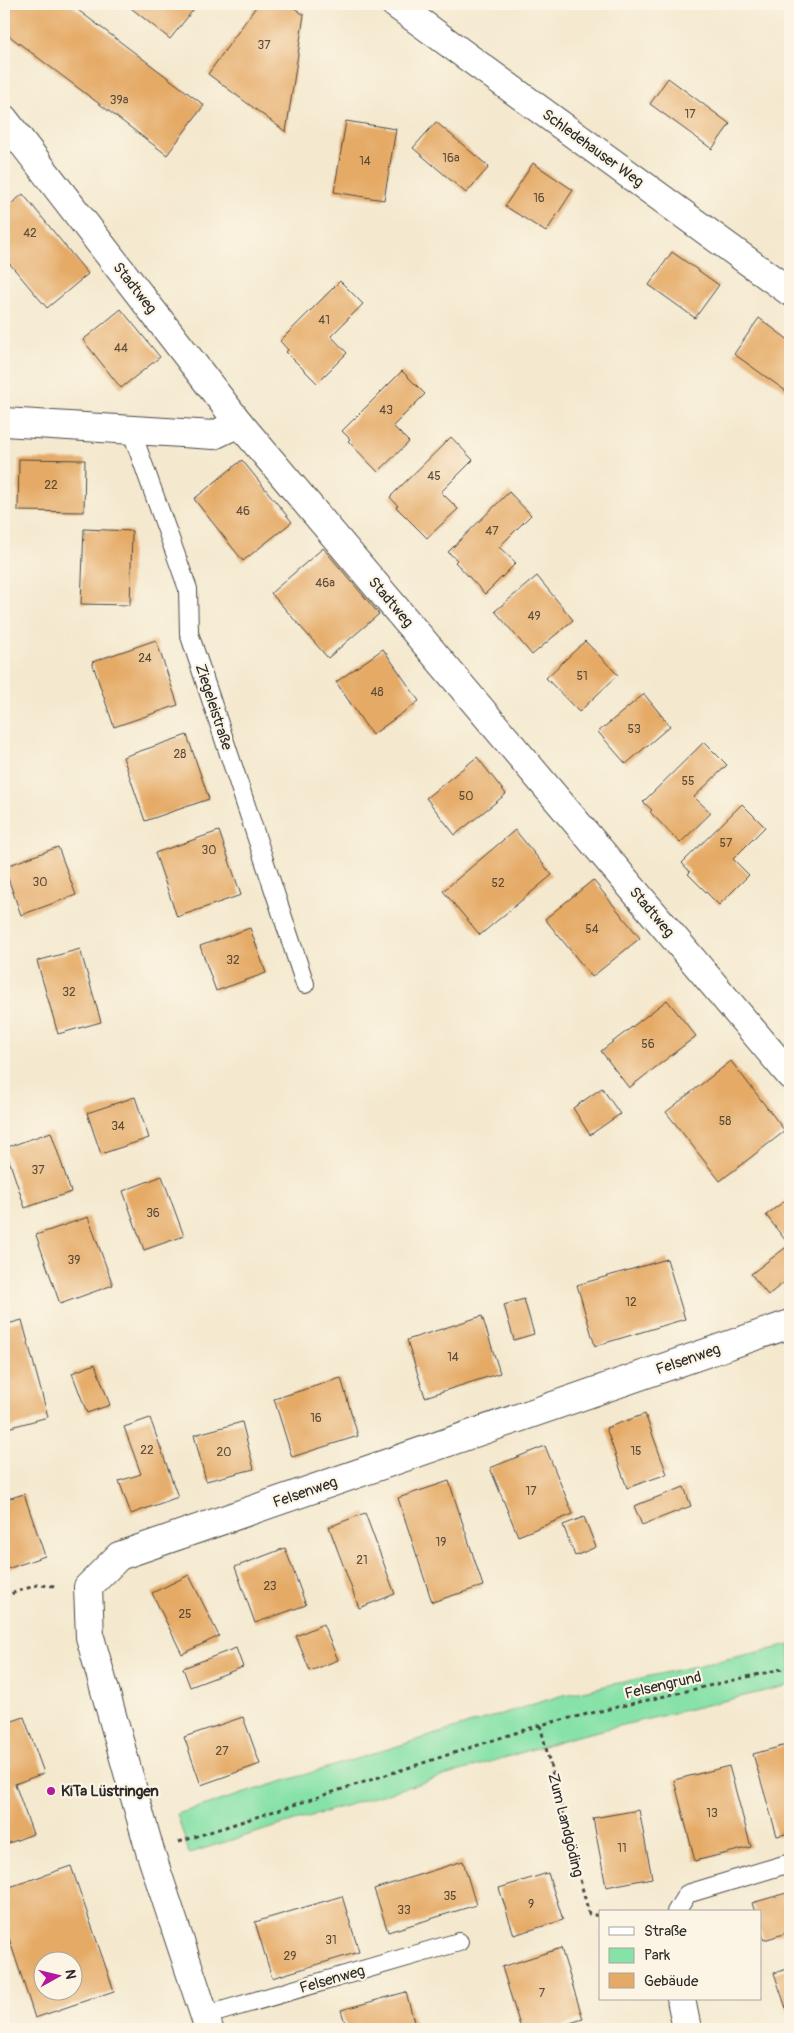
<svg xmlns="http://www.w3.org/2000/svg" width="794" height="2033" font-family="Pangolin,sans-serif">
  <rect width="100%" height="100%" fill="#fcf5e5"/>
  <filter id="ink" filterUnits="userSpaceOnUse"><feTurbulence type="fractalNoise" baseFrequency=".02" numOctaves="2"/><feDisplacementMap in="SourceGraphic" scale="10" xChannelSelector="R" yChannelSelector="G"/><feConvolveMatrix kernelMatrix="1 2 1 2 8 2 1 2 1" color-interpolation-filters="sRGB"/></filter>
  <filter id="wash" filterUnits="userSpaceOnUse"><feTurbulence type="fractalNoise" baseFrequency=".0096" numOctaves="4" result="noise"/><feDisplacementMap in="SourceGraphic" scale="20" xChannelSelector="R" yChannelSelector="G"/><feGaussianBlur stdDeviation="1.12" result="paint"/><feColorMatrix in="noise" values="0 0 0 0 0 0 0 0 0 0 0 0 0 0 0 0 0 1.4 0 .05"/><feComposite in="paint" operator="in"/></filter>
  <g filter="url(#wash)">
    <rect width="100%" height="100%" fill="#f4e9cf"/>
    <!-- green -->
    <path fill="#87e2a8" stroke="#59866a" d="M790,1645V1685L573,1737L189,1853L177,1814L560,1696Z"/>
    <g id="blocks">
      <!-- building -->
      <g fill="#e5aa66" fill-rule="evenodd">
        <path d="M7,4H70L204,105L167,155L4,32V8Z"/>
        <path d="M126,4H198L170,39Z"/>
        <path d="M258,4H289L304,15L286,132L208,74Z"/>
        <path d="M668,78L730,124L712,149L650,104Z"/>
        <path d="M346,121L396,129L384,200L334,192Z"/>
        <path d="M436,122L489,167L466,193L413,148Z"/>
        <path d="M533,163L573,190L546,232L505,206Z"/>
        <path d="M23,194L88,274L47,308L4,257V210Z"/>
        <path d="M672,252L719,285L695,318L649,285Z"/>
        <path d="M340,281L363,304L331,336L347,353L317,383L286,352L288,350L280,341Z"/>
        <path d="M121,309L160,357L121,388L83,340Z"/>
        <path d="M759,318L790,341V394L734,354Z"/>
        <path d="M402,371L425,394L393,426L409,442L378,472L348,441L350,439L342,431Z"/>
        <path d="M451,437L473,460L441,492L458,509L427,538L396,507L398,506L390,497Z"/>
        <path d="M19,459L85,460L84,512L18,511Z"/>
        <path d="M242,460L292,522L243,561L194,499Z"/>
        <path d="M509,492L531,515L499,547L516,563L485,594L455,562L457,560L448,552Z"/>
        <path d="M84,529L132,531L130,605L81,604Z"/>
        <path d="M323,548L379,614L328,658L271,593Z"/>
        <path d="M537,576L573,620L532,655L495,611Z"/>
        <path d="M156,640L178,705L114,727L92,662Z"/>
        <path d="M585,641L618,675L579,712L546,678Z"/>
        <path d="M383,649L419,701L372,735L336,682Z"/>
        <path d="M644,694L670,726L626,764L598,732Z"/>
        <path d="M187,735L209,799L145,821L123,757Z"/>
        <path d="M704,742L727,765L694,797L711,813L680,843L650,812L652,810L643,802Z"/>
        <path d="M477,757L506,794L455,835L426,798Z"/>
        <path d="M742,804L765,827L733,859L749,875L719,905L688,874L690,872L682,863Z"/>
        <path d="M515,830L552,875L480,935L443,891Z"/>
        <path d="M219,831L241,895L177,917L155,853Z"/>
        <path d="M58,847L76,895L21,915L4,867Z"/>
        <path d="M593,880L640,938L592,977L545,919Z"/>
        <path d="M250,928L266,973L216,991L200,946Z"/>
        <path d="M80,949L101,1022L58,1034L37,961Z"/>
        <path d="M667,1000L696,1036L629,1088L601,1051Z"/>
        <path d="M731,1061L785,1131L720,1181L666,1112Z"/>
        <path d="M602,1088L620,1114L590,1135L573,1108Z"/>
        <path d="M135,1097L149,1138L101,1154L87,1113Z"/>
        <path d="M51,1132L71,1192L25,1208L5,1148Z"/>
        <path d="M162,1176L184,1236L144,1250L123,1191Z"/>
        <path d="M790,1197V1278L768,1295L751,1274L789,1245L766,1215Z"/>
        <path d="M88,1217L113,1285L60,1304L36,1235Z"/>
        <path d="M667,1259L685,1319L595,1346L577,1285Z"/>
        <path d="M524,1299L534,1334L514,1340L504,1305Z"/>
        <path d="M482,1316L500,1373L425,1397L407,1340Z"/>
        <path d="M22,1320L48,1417L4,1429V1325Z"/>
        <path d="M95,1364L110,1405L87,1413L72,1373Z"/>
        <path d="M341,1378L358,1436L292,1457L274,1399Z"/>
        <path d="M645,1414L667,1474L627,1488L606,1428Z"/>
        <path d="M150,1418L178,1497L131,1514L119,1481L141,1474L124,1427Z"/>
        <path d="M242,1422L254,1469L206,1481L194,1435Z"/>
        <path d="M545,1446L573,1514L518,1536L490,1468Z"/>
        <path d="M449,1481L483,1586L432,1602L398,1498Z"/>
        <path d="M684,1487L691,1506L642,1525L634,1506Z"/>
        <path d="M24,1494L45,1556L4,1570V1500Z"/>
        <path d="M365,1513L395,1594L359,1608L329,1527Z"/>
        <path d="M584,1517L596,1547L575,1556L563,1525Z"/>
        <path d="M285,1548L306,1605L255,1623L235,1567Z"/>
        <path d="M189,1575L219,1636L182,1654L152,1593Z"/>
        <path d="M323,1624L338,1660L310,1671L296,1636Z"/>
        <path d="M236,1648L243,1667L190,1687L183,1668Z"/>
        <path d="M24,1717L44,1773L15,1784L33,1834L4,1845V1724Z"/>
        <path d="M243,1717L260,1764L201,1785L184,1737Z"/>
        <path d="M790,1744V1833L777,1836L753,1754Z"/>
        <path d="M729,1766L751,1847L695,1861L674,1780Z"/>
        <path d="M639,1810L652,1878L606,1887L593,1818Z"/>
        <path d="M463,1861L476,1905L388,1932L374,1889Z"/>
        <path d="M71,1866L114,1991L35,2018L4,1923V1889ZM42,1960H72V1990H42Z"/>
        <path d="M548,1873L563,1920L514,1935L499,1888Z"/>
        <path d="M790,1892V1932L764,1940L760,1929V1912H755L752,1903Z"/>
        <path d="M342,1896L359,1952L272,1978L255,1922Z"/>
        <path d="M561,1948L583,2019L551,2029H521L502,1967Z"/>
        <path d="M790,1968V2010L787,2011L774,1973Z"/>
        <path d="M406,1992L416,2029H347L341,2010Z"/>
      </g>
    </g>
  </g>
  <g filter="url(#ink)">
    <use href="#blocks" fill-opacity="0" stroke="#494844" stroke-width="1"/>
    <g fill="none" stroke-linecap="round" stroke-linejoin="round">
      <!-- service casing -->
      <g stroke="#494844" stroke-width="20">
        <g id="service">
          <path d="M131,430L188,589L189,633L305,984"/>
          <path d="M676,1912L687,1894L790,1863"/>
          <path d="M204,2016L459,1942"/>
        </g>
      </g>
      <!-- minor casing -->
      <g stroke="#494844" stroke-width="30">
        <g id="minor">
          <path d="M395,4L790,292"/>
          <path d="M4,119L239,423L790,1075"/>
          <path d="M4,422L214,435L239,423"/>
          <path d="M681,1999L687,2029"/>
          <path d="M209,2029L150,1851L90,1637L88,1587L119,1556L790,1324"/>
        </g>
      </g>
      <!-- path -->
      <g stroke="#494844" stroke-width="3" stroke-dasharray="4 4" stroke-linecap="butt">
        <path d="M4,1596L37,1585L57,1586"/>
        <path d="M540,1725L589,1914L600,1916"/>
        <path d="M179,1842L540,1725L790,1667"/>
      </g>
      <!-- service -->
      <use href="#service" stroke="#fff" stroke-width="18"/>
      <!-- minor -->
      <use href="#minor" stroke="#fff" stroke-width="28"/>
    </g>
  </g>
  <!-- markers -->
  <circle fill="#b5179e" stroke="#fcf5e5" stroke-width="2" cx="51" cy="1791" r="5"/>
  <g text-anchor="middle" stroke-width="4.5" stroke-linejoin="round" paint-order="stroke">
    <!-- number labels -->
    <g font-size="12" fill="#5a4b3a">
      <text x="264" y="49">37</text>
      <text x="119" y="104">39a</text>
      <text x="690" y="118">17</text>
      <text x="451" y="162">16a</text>
      <text x="365" y="165">14</text>
      <text x="539" y="202">16</text>
      <text x="30" y="237">42</text>
      <text x="324" y="324">41</text>
      <text x="121" y="352">44</text>
      <text x="386" y="414">43</text>
      <text x="434" y="480">45</text>
      <text x="51" y="489">22</text>
      <text x="243" y="515">46</text>
      <text x="492" y="535">47</text>
      <text x="325" y="587">46a</text>
      <text x="534" y="620">49</text>
      <text x="145" y="662">24</text>
      <text x="582" y="680">51</text>
      <text x="377" y="696">48</text>
      <text x="634" y="733">53</text>
      <text x="180" y="758">28</text>
      <text x="688" y="785">55</text>
      <text x="466" y="800">50</text>
      <text x="726" y="847">57</text>
      <text x="209" y="854">30</text>
      <text x="40" y="886">30</text>
      <text x="498" y="887">52</text>
      <text x="592" y="933">54</text>
      <text x="233" y="964">32</text>
      <text x="69" y="996">32</text>
      <text x="648" y="1048">56</text>
      <text x="725" y="1125">58</text>
      <text x="118" y="1130">34</text>
      <text x="38" y="1174">37</text>
      <text x="153" y="1217">36</text>
      <text x="74" y="1264">39</text>
      <text x="631" y="1306">12</text>
      <text x="453" y="1361">14</text>
      <text x="316" y="1422">16</text>
      <text x="147" y="1454">22</text>
      <text x="636" y="1455">15</text>
      <text x="224" y="1456">20</text>
      <text x="531" y="1495">17</text>
      <text x="441" y="1546">19</text>
      <text x="362" y="1564">21</text>
      <text x="270" y="1590">23</text>
      <text x="185" y="1618">25</text>
      <text x="222" y="1755">27</text>
      <text x="712" y="1817">13</text>
      <text x="622" y="1852">11</text>
      <text x="450" y="1900">35</text>
      <text x="531" y="1908">9</text>
      <text x="404" y="1914">33</text>
      <text x="331" y="1944">31</text>
      <text x="290" y="1960">29</text>
      <text x="542" y="1997">7</text>
    </g>
    <!-- street labels -->
    <g font-size="15" fill="#2b2b2b" stroke="#fcf5e5">
      <text transform="translate(593 148) rotate(36)" y="5">Schledehauser Weg</text>
      <text transform="translate(135 288) rotate(52)" y="5">Stadtweg</text>
      <text transform="translate(391 602) rotate(50)" y="5">Stadtweg</text>
      <text transform="translate(214 707) rotate(72)" y="5">Ziegeleistraße</text>
      <text transform="translate(652 912) rotate(50)" y="5">Stadtweg</text>
      <text transform="translate(688 1359) rotate(-19)" y="5">Felsenweg</text>
      <text transform="translate(305 1492) rotate(-19)" y="5">Felsenweg</text>
      <text transform="translate(663 1685) rotate(-13)" y="5">Felsengrund</text>
      <text transform="translate(566 1825) rotate(76)" y="5">Zum Landgöding</text>
      <text transform="translate(332 1979) rotate(-16)" y="5">Felsenweg</text>
    </g>
    <!-- poi labels -->
    <g font-size="15" font-weight="bold" fill="#2b2b2b" stroke="#fcf5e5" text-anchor="start">
      <text x="61" y="1796">KiTa Lüstringen</text>
    </g>
  </g>
  <!-- margin -->
  <rect width="794" height="2033" fill="none" stroke="#fcf5e5" stroke-width="20"/>
  <!-- legend -->
  <rect x="599" y="1910" width="162" height="90" fill="#fcf5e5" stroke="#a8a49b"/>
  <rect x="609" y="1927" width="25" height="8" fill="#ffffff" stroke="#a8a49b"/>
  <text x="644" y="1936" font-size="15" fill="#2b2b2b">Straße</text>
  <rect x="609" y="1948" width="25" height="15" fill="#87e2a8" stroke="#a8a49b"/>
  <text x="644" y="1960" font-size="15" fill="#2b2b2b">Park</text>
  <rect x="609" y="1973" width="25" height="15" fill="#e5aa66" stroke="#a8a49b"/>
  <text x="644" y="1986" font-size="15" fill="#2b2b2b">Gebäude</text>
  <!-- north arrow -->
  <g transform="translate(58 1976) rotate(82)"><circle r="24" fill="#fcf5e5" stroke="#a8a49b"/>
  <path d="M0-4L9 19L0 12L-9 19Z" fill="#b5179e"/>
  <text y="-8" font-size="14" font-weight="bold" text-anchor="middle" fill="#2b2b2b">N</text>
  </g>
</svg>
